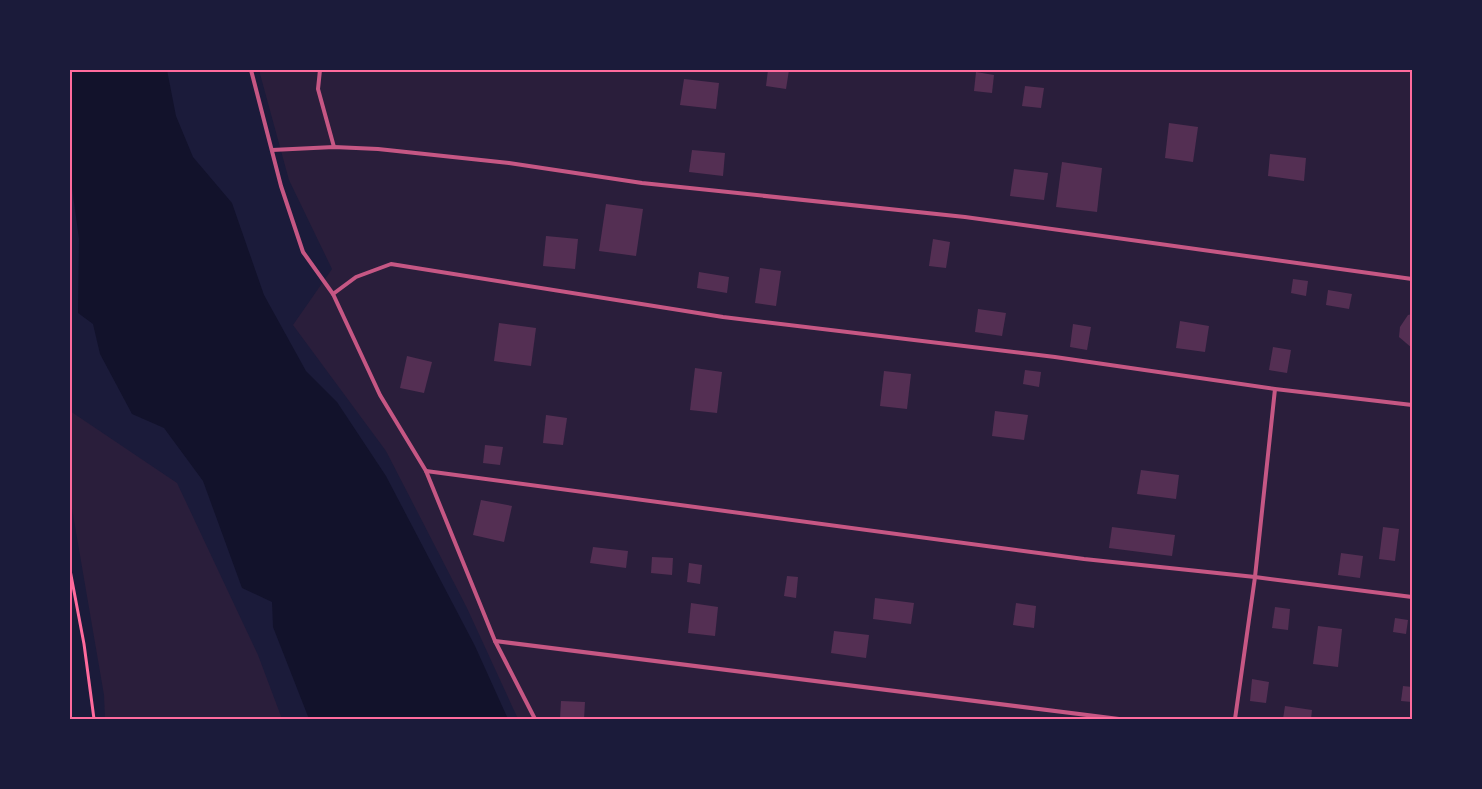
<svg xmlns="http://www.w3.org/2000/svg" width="1482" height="789" font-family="'Libre Baskerville',serif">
  <rect width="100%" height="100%" fill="#1b1b3a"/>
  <!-- green -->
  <g fill="#2a1e3b">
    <path d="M259,70H1412V719H518L467,608L386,451L293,325L332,269L289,180Z"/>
    <path d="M70,411L177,483L258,655L282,719H105L104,695L70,497Z"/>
  </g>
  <!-- water -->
  <path fill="#12122b" d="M70,70H167L176,116L193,157L232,203L264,295L306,371L337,402L386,476L475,646L508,719H309L273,627L272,602L242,588L203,481L164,428L132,414L100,354L93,324L78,313L79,239L70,173Z"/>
  <!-- building -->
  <g fill="#542f53">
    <path d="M768,70H789L786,89L766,86Z"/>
    <path d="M976,72L994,75L992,93L974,91Z"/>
    <path d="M684,79L719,83L716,109L680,105Z"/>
    <path d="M1025,86L1044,88L1041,108L1022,106Z"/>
    <path d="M1169,123L1198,127L1193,162L1165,158Z"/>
    <path d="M692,150L725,153L723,176L689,172Z"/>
    <path d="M1270,154L1306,158L1304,181L1268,176Z"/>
    <path d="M1062,162L1102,168L1097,212L1056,207Z"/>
    <path d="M1014,169L1048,173L1044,200L1010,196Z"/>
    <path d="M606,204L643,209L636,256L599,251Z"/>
    <path d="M546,236L578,239L575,269L543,266Z"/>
    <path d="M933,239L950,242L946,268L929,266Z"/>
    <path d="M760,268L781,271L776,306L755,303Z"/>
    <path d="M699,272L729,277L727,293L697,288Z"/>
    <path d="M1293,279L1308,281L1306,296L1291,293Z"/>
    <path d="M1328,290L1352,294L1349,309L1326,305Z"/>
    <path d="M978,309L1006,313L1002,336L975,332Z"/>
    <path d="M1412,314V348L1399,337L1400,327L1408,315Z"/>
    <path d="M1180,321L1209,326L1205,352L1176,348Z"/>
    <path d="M499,323L536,328L531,366L494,361Z"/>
    <path d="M1073,324L1091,327L1087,350L1070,347Z"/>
    <path d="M1273,347L1291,350L1287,373L1269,370Z"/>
    <path d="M407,356L432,362L424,393L400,388Z"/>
    <path d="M695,368L722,372L717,413L690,410Z"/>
    <path d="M1025,370L1041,372L1039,387L1023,384Z"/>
    <path d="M884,371L911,374L907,409L880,406Z"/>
    <path d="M995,411L1028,415L1024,440L992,436Z"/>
    <path d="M546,415L567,418L563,445L543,443Z"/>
    <path d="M485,445L503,447L500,465L483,463Z"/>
    <path d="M1141,470L1179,475L1176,499L1137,494Z"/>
    <path d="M481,500L512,506L504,542L473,535Z"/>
    <path d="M1112,527L1175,535L1172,556L1109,548Z"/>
    <path d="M1383,527L1399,529L1395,561L1379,559Z"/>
    <path d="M593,547L628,551L626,568L590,563Z"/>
    <path d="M1341,553L1363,556L1360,578L1338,575Z"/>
    <path d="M652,557L673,558L672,575L651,573Z"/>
    <path d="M689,563L702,565L700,584L687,582Z"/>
    <path d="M787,576L798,577L796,598L784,596Z"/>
    <path d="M875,598L914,603L911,624L873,619Z"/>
    <path d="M691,603L718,607L715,636L688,633Z"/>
    <path d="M1016,603L1036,606L1034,628L1013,625Z"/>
    <path d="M1275,607L1290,609L1288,630L1272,628Z"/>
    <path d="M1395,618L1408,620L1406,634L1393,632Z"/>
    <path d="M1318,626L1342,629L1338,667L1313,664Z"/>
    <path d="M834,631L869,635L866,658L831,653Z"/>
    <path d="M1252,679L1269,682L1266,703L1250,701Z"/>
    <path d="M1403,686L1412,687V702L1401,701Z"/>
    <path d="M561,701L585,702L584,719H560Z"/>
    <path d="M1285,706L1312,710L1311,719H1283Z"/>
  </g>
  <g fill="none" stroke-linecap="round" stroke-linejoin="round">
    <!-- path -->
    <path stroke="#ff6b9d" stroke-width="3" d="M70,570L84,644L94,719"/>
    <!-- service -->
    <g stroke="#c65784" stroke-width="4">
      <path d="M251,70L281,186L303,252L333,294L380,395L426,471L495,641L535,719"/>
      <path d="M320,70L318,89L334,147"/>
      <path d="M272,150L334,147L378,149L509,163L642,183L965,217L1412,279"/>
      <path d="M333,294L356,277L391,264L723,317L1055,357L1275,389L1412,405"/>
      <path d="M426,471L1084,559L1255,577L1412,597"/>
      <path d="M495,641L1119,719"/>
      <path d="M1235,719L1255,577L1275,389"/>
    </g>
  </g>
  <!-- border -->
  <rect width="1482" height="789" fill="none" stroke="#1b1b3a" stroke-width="142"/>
  <rect x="71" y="71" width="1340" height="647" fill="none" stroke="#ff6b9d" stroke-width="2"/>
</svg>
